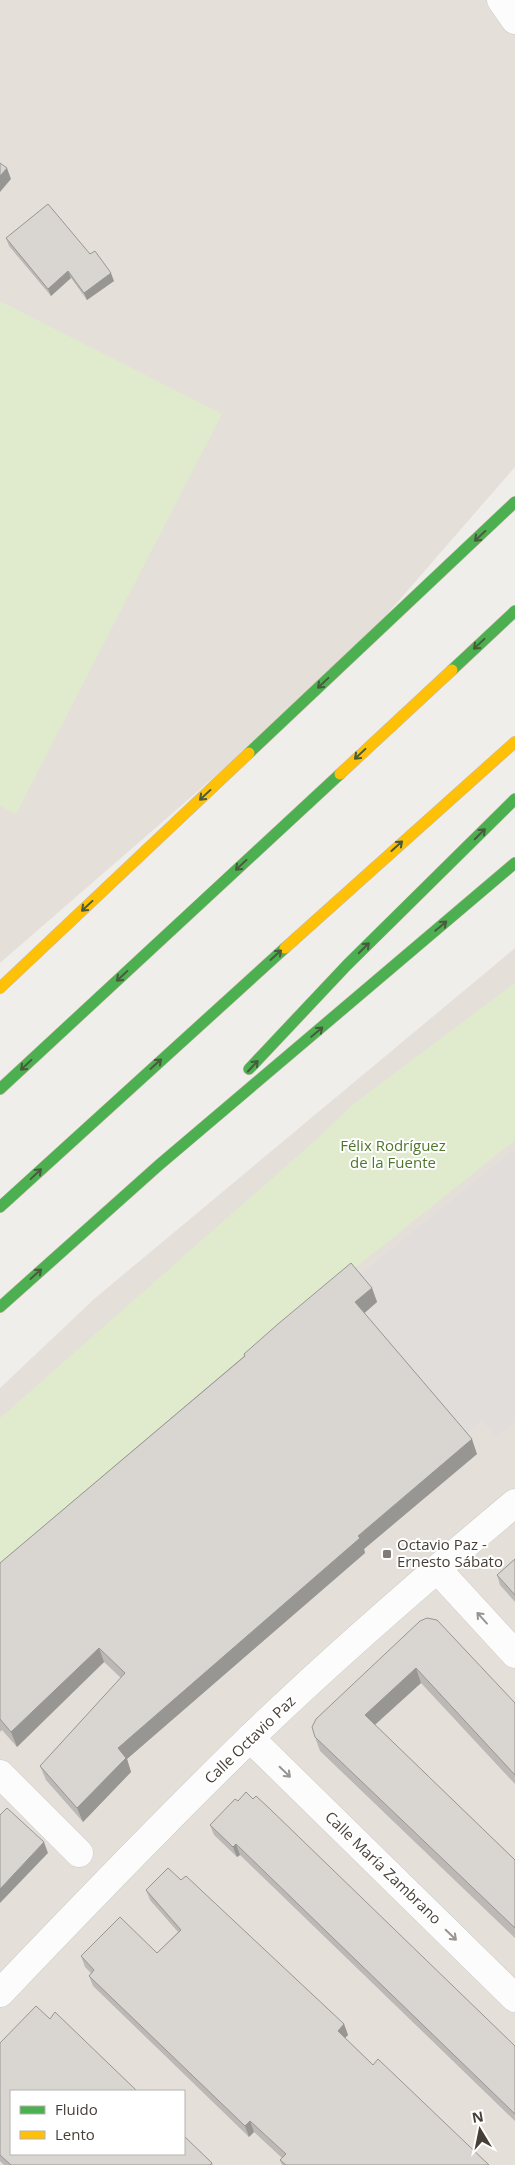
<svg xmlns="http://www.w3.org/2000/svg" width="515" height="2165" font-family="'Open Sans',sans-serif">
  <rect width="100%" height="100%" fill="#f0eeeb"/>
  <!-- residential -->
  <g fill="#e4e0d9" fill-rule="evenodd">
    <path d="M0,0H501L515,20V467L342,666L0,963Z"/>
    <path d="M515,948V2165H0V1388L94,1299ZM11,2091H184V2154H11Z"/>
  </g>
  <!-- green -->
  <g fill="#e0eacc">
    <path d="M0,301L222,414L16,814L0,806Z"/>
    <path d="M515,983V1140L336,1283L0,1571V1418L320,1136L352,1105Z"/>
  </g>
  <!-- parking -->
  <path fill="#e0dddb" d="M515,1149V1422L497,1437L482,1421L463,1436L360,1317L356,1278Z"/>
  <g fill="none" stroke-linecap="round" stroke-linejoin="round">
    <!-- street casing -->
    <g stroke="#cdcac7" stroke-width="29">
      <g id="street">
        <path d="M501,0L515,20"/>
        <path d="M437,1569L515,1654"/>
        <path d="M250,1738L515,1998"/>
        <path d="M0,1774L79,1853"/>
        <path d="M0,1993C82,1907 164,1822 249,1739C334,1657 424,1579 515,1503"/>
      </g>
    </g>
    <!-- fast casing -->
    <g stroke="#c7b9a7" stroke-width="12">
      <g id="fast">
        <path d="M452,670L515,611"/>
        <path d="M249,753L515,502"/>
        <path d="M249,1069L347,965L515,799"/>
        <path d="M0,1089L340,774"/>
        <path d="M0,1207L285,948"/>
        <path d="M0,1307L159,1165L515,863"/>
      </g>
    </g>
    <!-- slow casing -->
    <g stroke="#c7b9a7" stroke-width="12">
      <g id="slow">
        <path d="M340,774L452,670"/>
        <path d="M285,948L515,742"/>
        <path d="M0,988L249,753"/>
      </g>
    </g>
    <!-- street -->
    <use href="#street" stroke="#fdfcfc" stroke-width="28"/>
    <!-- fast -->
    <use href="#fast" stroke="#4caf50" stroke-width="11"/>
    <!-- slow -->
    <use href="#slow" stroke="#ffc107" stroke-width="11"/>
  </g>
  <!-- wall -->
  <g fill="#bbb8b5">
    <path d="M6,238L90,254L114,281L87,300L71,278L51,296L9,246Z"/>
    <path d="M372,1288L377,1302L364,1313L477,1454L364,1549L365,1553L127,1759L131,1772L83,1822L46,1780L40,1766L121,1678L104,1662L17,1747L2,1730L0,1732V1563L244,1356V1354Z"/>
    <path d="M515,1559V1602L500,1585L497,1575Z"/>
    <path d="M420,1621L515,1703V1784L421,1683L375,1725L515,1860V1938L320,1751L315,1737Z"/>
    <path d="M210,1825L515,2046V2121L240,1855L237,1857L214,1835Z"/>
    <path d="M146,1890L344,2024L348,2035L345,2038L373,2065L489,2165H282L280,2160L282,2158L254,2132L249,2137L93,1986L89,1976L91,1973L85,1967L81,1956L157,1953L178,1932L150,1900Z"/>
    <path d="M50,2019L212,2163L213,2165H4L0,2161V2043Z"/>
  </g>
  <!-- shaded-wall -->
  <g fill="#989693">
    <path d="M7,168L11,179L0,192V176Z"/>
    <path d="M68,271L71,278L51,296L48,289Z"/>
    <path d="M111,273L114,281L87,300L84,293Z"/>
    <path d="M372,1288L377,1302L360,1317L355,1302Z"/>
    <path d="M472,1439L477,1454L364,1549L365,1553L127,1759L131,1772L83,1822L77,1808L118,1748L358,1536Z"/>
    <path d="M99,1648L104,1662L17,1747L11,1732Z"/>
    <path d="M416,1668L421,1683L370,1729L365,1715Z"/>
    <path d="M44,1842L48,1853L0,1903V1889Z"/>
    <path d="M236,1844L240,1855L237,1857L233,1847Z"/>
    <path d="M344,2024L348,2035L342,2041L338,2031Z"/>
    <path d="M250,2121L254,2132L249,2137L245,2126Z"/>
  </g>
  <!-- building -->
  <g fill="#d9d6d2" stroke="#989693">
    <path d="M0,163L7,168L0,176Z"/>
    <path d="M48,204L90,254L95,251L111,273L84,293L68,271L48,289L6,238Z"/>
    <path d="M351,1263L372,1288L355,1302L472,1439L358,1536L360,1538L118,1748L126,1758L77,1808L40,1766L125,1673L99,1648L11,1732L0,1719V1563L245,1356L244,1354L278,1324Z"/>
    <path d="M515,1559V1595L497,1575Z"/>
    <path d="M427,1618L437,1620L515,1703V1775L416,1668L365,1715L515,1860V1928L315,1737L312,1727L316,1719L420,1621Z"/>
    <path d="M246,1792L253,1799L256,1796L270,1809L515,2046V2114L236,1844L233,1847L210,1825L235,1799L238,1801Z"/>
    <path d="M7,1808L44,1842L0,1889V1815Z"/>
    <path d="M168,1868L181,1880L186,1876L344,2024L338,2031L373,2065L378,2059L489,2165H286L280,2160L286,2154L250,2121L245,2126L89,1976L94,1970L81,1956L120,1917L157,1953L181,1930L146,1890Z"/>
    <path d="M36,2006L50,2019L55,2012L137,2091H11V2154H184V2136L212,2163L210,2165H11L0,2155V2043Z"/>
  </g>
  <!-- one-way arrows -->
  <defs><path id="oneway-shaft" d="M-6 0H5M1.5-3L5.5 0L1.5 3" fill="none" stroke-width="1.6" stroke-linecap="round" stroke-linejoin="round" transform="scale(1.25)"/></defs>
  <g stroke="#485b3d">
    <use href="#oneway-shaft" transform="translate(480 536) rotate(137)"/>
    <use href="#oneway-shaft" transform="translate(479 644) rotate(137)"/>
    <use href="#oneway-shaft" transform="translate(323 683) rotate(137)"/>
    <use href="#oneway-shaft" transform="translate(360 754) rotate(137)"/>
    <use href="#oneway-shaft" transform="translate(205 795) rotate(137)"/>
    <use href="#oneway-shaft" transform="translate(480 834) rotate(-45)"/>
    <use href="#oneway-shaft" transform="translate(397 846) rotate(-42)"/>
    <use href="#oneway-shaft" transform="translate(241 865) rotate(137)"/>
    <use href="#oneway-shaft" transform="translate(87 906) rotate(137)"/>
    <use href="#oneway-shaft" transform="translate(441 926) rotate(-40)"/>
    <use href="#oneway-shaft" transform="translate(364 948) rotate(-45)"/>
    <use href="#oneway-shaft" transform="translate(276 955) rotate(-42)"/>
    <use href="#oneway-shaft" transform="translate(122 976) rotate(137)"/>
    <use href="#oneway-shaft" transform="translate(317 1032) rotate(-40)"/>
    <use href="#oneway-shaft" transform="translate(156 1064) rotate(-42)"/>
    <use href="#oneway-shaft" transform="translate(26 1065) rotate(137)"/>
    <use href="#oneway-shaft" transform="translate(253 1066) rotate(-47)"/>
    <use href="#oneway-shaft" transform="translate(36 1174) rotate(-43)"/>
    <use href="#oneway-shaft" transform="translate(36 1274) rotate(-42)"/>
  </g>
  <g stroke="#999490">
    <use href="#oneway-shaft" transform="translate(482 1618) rotate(-132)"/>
    <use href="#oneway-shaft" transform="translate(285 1772) rotate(44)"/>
    <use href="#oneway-shaft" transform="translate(451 1935) rotate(44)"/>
  </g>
  <!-- markers -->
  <rect fill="#827c76" stroke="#fff" stroke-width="2" x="382" y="1549" width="10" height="10" rx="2.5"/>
  <g text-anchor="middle" stroke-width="4" stroke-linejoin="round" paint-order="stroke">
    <!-- park labels -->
    <g font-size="15" fill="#4f762c" stroke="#fff">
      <text x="393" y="1151">Félix Rodríguez<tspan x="393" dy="17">de la Fuente</tspan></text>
    </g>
    <!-- poi labels -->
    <g font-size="15" fill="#473f37" stroke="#fff" text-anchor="start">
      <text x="397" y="1550">Octavio Paz -<tspan x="397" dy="17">Ernesto Sábato</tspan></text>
    </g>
    <!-- street labels -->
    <g font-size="15" fill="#473f37" stroke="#fff">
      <text transform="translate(250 1740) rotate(-44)" y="5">Calle Octavio Paz</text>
      <text transform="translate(383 1868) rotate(44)" y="5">Calle María Zambrano</text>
    </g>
  </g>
  <!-- legend -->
  <rect x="10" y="2090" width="175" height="65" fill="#ffffff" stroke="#b5b2af"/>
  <rect x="20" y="2106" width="25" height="8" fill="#4caf50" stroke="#b5b2af"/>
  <text x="55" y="2115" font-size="15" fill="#473f37">Fluido</text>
  <rect x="20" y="2131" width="25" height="8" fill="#ffc107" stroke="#b5b2af"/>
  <text x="55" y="2140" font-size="15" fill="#473f37">Lento</text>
  <!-- north arrow -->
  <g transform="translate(480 2130) rotate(350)" stroke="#ffffff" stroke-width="4" paint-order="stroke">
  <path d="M0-4L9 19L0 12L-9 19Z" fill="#473f37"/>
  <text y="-8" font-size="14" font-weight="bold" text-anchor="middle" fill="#473f37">N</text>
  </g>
</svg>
